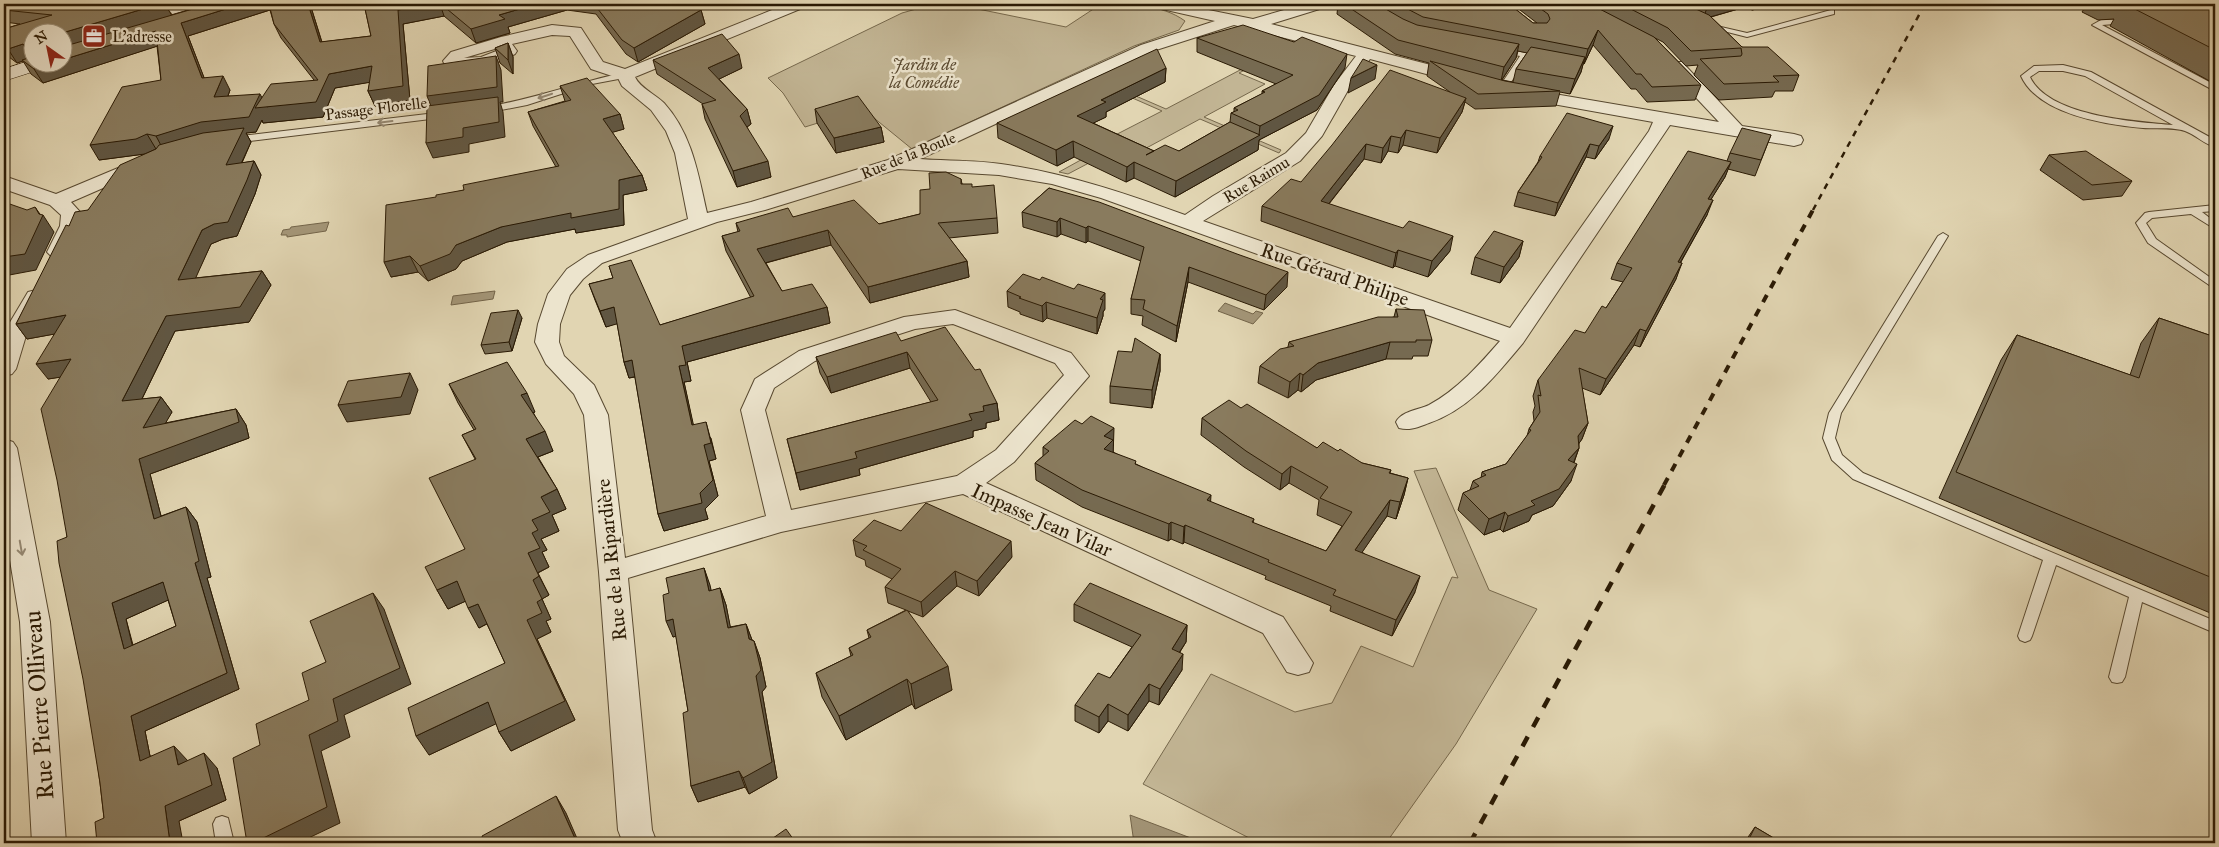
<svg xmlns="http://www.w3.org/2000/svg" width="2219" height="847" font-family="'IM FELL Great Primer',serif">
  <rect width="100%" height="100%" fill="#e1d5b2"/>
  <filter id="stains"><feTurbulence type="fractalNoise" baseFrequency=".004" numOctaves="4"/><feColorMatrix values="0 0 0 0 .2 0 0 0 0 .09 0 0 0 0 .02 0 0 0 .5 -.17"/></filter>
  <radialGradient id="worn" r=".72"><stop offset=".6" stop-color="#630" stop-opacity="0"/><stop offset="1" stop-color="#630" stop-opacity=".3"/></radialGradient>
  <!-- green -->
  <g fill="#c2b594" stroke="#76684c">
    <path d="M1101,4C1128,4 1162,4 1185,21L1179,30L1134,46L912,149L863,109L805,127L783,93L768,78L902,13L927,6L948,5L973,8L1066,27Z"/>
    <path d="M1295,41L1300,42L1239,73L1265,84L1204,117L1281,150L1279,153L1200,119L1139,152L1123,145L1068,174L1059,172L1097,151L1092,147L1162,111L1096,82L1099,80L1166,109Z"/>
    <path d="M1436,468L1489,590L1537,609L1456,744L1386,843H1259L1143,784L1211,674L1295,712L1332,703L1361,646L1413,667L1452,577L1458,578L1414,471Z"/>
  </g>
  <!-- water -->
  <g fill="#a39577" stroke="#736449">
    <path d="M329,222L326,231L287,237V235H281L283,230L290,229L291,227Z"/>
    <path d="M495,291L493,299L451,305L453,296Z"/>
    <path d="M1225,303L1253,314L1256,311L1263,313L1253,324L1218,311Z"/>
    <path d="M1130,815L1204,843H1134Z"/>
  </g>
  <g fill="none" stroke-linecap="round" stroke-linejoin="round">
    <!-- service casing -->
    <g stroke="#584930" stroke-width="2">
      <g id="service">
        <path d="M1831,10H1834V14L1747,37L1704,26L1708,24L1747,33Z"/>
        <path d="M2130,19V23H2127L2102,25L2215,85V91L2092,25L2101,20Z"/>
        <path d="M1498,48L1542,56L1546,58L1542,60L1527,58L1505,91L1502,92L1498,89L1520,56L1498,52Z"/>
        <path d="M2063,65L2091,72L2215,140V147C2204,144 2196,135 2185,131C2173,127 2156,129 2143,128C2106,125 2038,114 2021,76L2034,66ZM2039,71H2063L2085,76L2173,125C2135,122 2048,116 2030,77Z"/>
        <path d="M626,72L630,75L629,77L592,84L527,105L486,113L482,110L486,107C534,99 579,82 626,72Z"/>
        <path d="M444,112L448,115L447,117L233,143L228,140L233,137Z"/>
        <path d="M2215,205V211L2202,212L2215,222V229L2191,214L2152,218L2146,223L2156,239L2215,281V289L2148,243L2136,223L2145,213L2149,212Z"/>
        <path d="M1943,233L1948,236L1841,413L1835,438L1842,455L1863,473L2215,621V633L2142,602L2125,677L2122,682L2117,683L2112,682L2109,677L2129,597L2056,565L2032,636L2030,640L2025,642L2020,640L2018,636L2043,560L1853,479L1832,460L1823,438L1829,413L1938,236Z"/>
        <path d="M222,816L228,818L234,843H216L213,824L216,818Z"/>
      </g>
    </g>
    <!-- minor casing -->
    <g stroke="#584930" stroke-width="2">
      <g id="minor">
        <path d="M164,4H179L193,19L191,22H179Z"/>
        <path d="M787,4H808L805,7L635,77C640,88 655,94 664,103C692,134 698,173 707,213L751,202L888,160L1141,45L1215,21L1153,7L1151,4H1179L1253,19L1305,4H1328L1326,7L1271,24L1466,74L1469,78L1466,82L1460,83L1370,59L1351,85L1322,136L1300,161L1203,221L1510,328L1649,131L1653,122L1525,99L1519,98L1516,94L1519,90L1525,89L1719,122L1670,70L1668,66L1670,62H1682L1742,126L1794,134L1801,136L1803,140L1801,144L1794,146L1670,125L1523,343C1496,375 1470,409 1429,423C1418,427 1410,431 1399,428L1396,422C1402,411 1418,410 1429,405C1458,389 1479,365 1500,341L1101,198L1052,184L999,175L898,169L765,210L717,222L602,263L583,279L570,295L560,324L559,342L564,356L594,385L608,415L625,558L766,516L741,410L755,379L799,351L904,317L955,310L1071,353L1089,376L1014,462L986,483L1283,617L1313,663L1309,672L1298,675L1287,672L1263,633L963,494L781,532L628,578L652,830L657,843H623L618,830L599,572L584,415L574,394L546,364L535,342L538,324L548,294L567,269L588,255L688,219L675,153L666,131L651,110L622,86L618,78L591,69L570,36L552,35L512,44L517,51L515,54C493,66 470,71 445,65L443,61L451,52L501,37L552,25L581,28L603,62L625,69ZM1234,25L1356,56L1334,85L1306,133L1286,153L1213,196L1185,215C1125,193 1065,173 1001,164C975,160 947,161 920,159L1153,51ZM498,48L499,50L481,57L464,58ZM953,324L1055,363L1064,375L996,450L957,476L791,510L765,410L774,388L815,361L915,329Z"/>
        <path d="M142,158L149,160L152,164L149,168L71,202L81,213C80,228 74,244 65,256L58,258L51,256L47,252L60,226L61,215L50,205L4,189V176L56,194Z"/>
        <path d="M36,290L44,292L47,297L28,329L16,369L12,374L4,376V334L6,329L28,292Z"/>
        <path d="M4,439L13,442L17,448L50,622L66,843H32L20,622L4,523Z"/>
      </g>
    </g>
    <!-- secondary casing -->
    <g stroke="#2a1a04" stroke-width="1">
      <path id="secondary" d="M32,60V62H54L51,66L4,81V69Z"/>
    </g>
    <!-- service -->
    <use href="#service" fill="#ece4cd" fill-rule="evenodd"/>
    <!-- minor -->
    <use href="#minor" fill="#ece4cd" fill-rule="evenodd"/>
    <!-- secondary -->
    <use href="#secondary" fill="#ece4cd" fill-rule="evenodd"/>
    <!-- rail-far2 -->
    <path stroke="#2a1a04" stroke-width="2.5" stroke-dasharray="6 6" stroke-linecap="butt" d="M1813,210L1925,4"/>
    <!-- rail-far1 -->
    <path stroke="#2a1a04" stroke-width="4" stroke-dasharray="8 8" stroke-linecap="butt" d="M1664,485L1814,208"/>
    <!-- rail -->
    <path stroke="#2a1a04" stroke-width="4.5" stroke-dasharray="11 11" stroke-linecap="butt" d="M1470,843L1665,484"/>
  </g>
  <!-- wall -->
  <g fill="#766a51" stroke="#2a1a04" fill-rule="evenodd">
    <path d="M4,4L171,15L188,10L181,4H310L322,42L371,36L364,4H696L701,10L705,24L638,62L626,54L596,14L567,10L508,27L510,33L476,43L444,16L403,24L410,100L375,106L368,91L370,82L335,88L323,117L263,123L262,120L256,132L246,133L251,142L242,163L254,161L261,175L255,194L237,236L223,239L211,244L195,278L262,271L271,285L249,322L175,331L142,399L161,397L172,412L165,423L236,409L246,425L249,438L150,474L161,516L186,507L197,522L211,577L207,578L239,689L145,731L150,756L188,761L217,768L226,800L179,821L104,818L100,783L67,537L60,377L48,379L54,334L27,339L16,324L69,226L88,210L144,154L99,160L161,80L157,46L43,83L31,74L23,61L17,63L9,57L4,49V29L20,24L4,22ZM270,10L274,24L281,38L314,80L262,98L228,96L230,90L204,78L188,36ZM32,32L62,62H32ZM168,600L176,626L133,645L126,619Z"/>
    <path d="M1338,4H1509L1533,23H1537L1520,10L1518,4H1778L1752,10L1745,7L1711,17L1742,47L1799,75L1793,91H1775L1772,97L1719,100L1694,75L1698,65L1686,66L1663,42L1655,38L1701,85L1695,100L1647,102L1636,89H1631L1593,45L1584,64H1583L1581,72L1570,94L1560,92L1556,106L1475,109L1465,102L1462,112L1437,153L1403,145L1398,153L1388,151L1381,163L1364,159L1329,204L1450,251L1428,277L1395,266L1393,268L1261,221L1262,206L1450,92L1427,76L1429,63L1395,54L1337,14ZM1518,51L1527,53L1516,69L1513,82L1502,80L1516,58Z"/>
    <path d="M2087,4H2215V84L2110,26L2114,19L2098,20L2082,12Z"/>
    <path d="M1197,38L1345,68L1317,110L1259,140L1258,150L1175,197L1134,178L1126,182L1074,157L1057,166L998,138L997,123L1166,68L1165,82L1106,112V117L1093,123L1154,151H1179L1230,122L1231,113L1234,112V108L1262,94V91L1276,84L1197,52Z"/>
    <path d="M508,43L513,57V74L500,63L495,48Z"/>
    <path d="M653,60L742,68L719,79L747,109L751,124L747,127L771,177L737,187L705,119L702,104H703L657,74Z"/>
    <path d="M560,86L620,114L624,129L612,132L642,175L647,190L623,195L624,225L576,233L575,229L507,242L462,261L456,269L428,281L418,272L391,277L436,197L556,167L533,126L528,112L565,101Z"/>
    <path d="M815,109L881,127L884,142L836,153L817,123Z"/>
    <path d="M1771,135L1755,176L1728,169L1725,177L1711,199L1707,215L1681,262L1676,279L1640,347L1634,345L1600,395L1582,388L1588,423L1582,439L1579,443V448L1574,463L1571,481L1553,506L1532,515L1529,521L1503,532L1500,529L1484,535L1458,510L1463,493L1470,490L1473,481L1481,478L1482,472L1506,464L1527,436L1529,429L1534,421L1533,412L1535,406L1533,396L1538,380L1585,333L1606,308L1623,282L1611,279L1617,263L1727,161L1730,153Z"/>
    <path d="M1609,139L1595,159L1586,157L1555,216L1514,206L1518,192L1538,162L1540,156Z"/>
    <path d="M2049,155L2132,181L2122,196L2083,200L2040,170Z"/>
    <path d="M961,179L962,184L972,187L997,218L998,233L949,238L967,261L969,277L870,303L831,245L766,263L782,291L827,307L830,323L687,362L691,381L684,382L693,425L711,438L716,459L709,461L718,496L705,509L708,519L664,531L658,514L635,377L629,378L624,362L617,323L606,327L595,300L589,284L613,278L609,266L660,325L751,298L726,251L722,236L738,232L736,223L793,217L879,224L920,214L930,189Z"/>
    <path d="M1049,188L1287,287L1264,310L1188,282L1176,342L1142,325L1143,316L1131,314V299L1141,261L1088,241L1086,243L1061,234L1057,237L1023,227L1022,212Z"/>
    <path d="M1523,241L1519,257L1500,283L1471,274L1475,257Z"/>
    <path d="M1007,291L1105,309L1103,312V316L1097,334L1047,318L1043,322L1020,314V312L1008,307Z"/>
    <path d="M1396,309L1432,340L1428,356H1413L1412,359H1386L1316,380L1301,392L1298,390L1288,398L1258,383L1260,366L1288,347L1289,342L1394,317Z"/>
    <path d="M522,318L512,351L485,354L481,345Z"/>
    <path d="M2159,318L2215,337V615L1939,498L2001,360L2017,335L2130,375L2141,343Z"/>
    <path d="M901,341L997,403L999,420L986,423V428L973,431V437L859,469L860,475L800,490L787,439L931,402L910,368L831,393L820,373L816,357Z"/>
    <path d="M1160,354V371L1152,408L1110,403V386Z"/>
    <path d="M449,384L535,412H533L553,451L538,457L557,489L566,509L552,515L559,531L541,539L547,550L542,552L549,567L538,573L549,595L542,599L551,619L546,621L551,632L537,639L575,720L511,751L499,732L496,723L429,755L505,663L487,624L479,628L466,601L448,609L437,590L465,549L475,459L462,435L474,430L458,403Z"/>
    <path d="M1241,408L1317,448L1338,451L1362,463L1391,470L1390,473L1408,478L1404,495L1396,519L1387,516L1362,552L1415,592L1392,636L1330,611L1331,606L1265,579L1266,576L1184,542L1183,544L1171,539L1168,541L1082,507L1036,480L1035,463L1043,456V447L1114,445H1113V452L1136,464L1210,502L1254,519L1253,523L1326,551L1342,526L1317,515L1319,500L1289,483L1280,490L1244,467L1201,435L1202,418Z"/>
    <path d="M901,531L1012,557L979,596L957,586L923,617L908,611L952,690L915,709L912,704L846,740L822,697L816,673L851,656L849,648L869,638L867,630L906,610L888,603L885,587L892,579L866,566L865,560L856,556L853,540Z"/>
    <path d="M704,568L711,591L720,588L726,605L730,627L746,624L752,640L754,641L760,658L766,687L762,692L777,778L749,794L745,787L698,802L691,786L688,711L676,636L673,637L669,593Z"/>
    <path d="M1074,604L1187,625L1186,642L1180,652L1182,670L1159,705L1149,701L1128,731L1108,721L1099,733L1075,721V705L1110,678L1132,647L1074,621Z"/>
    <path d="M1755,827L1782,843H1744Z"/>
  </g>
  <!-- shaded-wall -->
  <g fill="#605642" stroke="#2a1a04">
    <path d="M160,4H165L172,16L62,49V33Z"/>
    <path d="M184,4H212L188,11Z"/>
    <path d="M242,4H271L273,9L188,36L210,93L202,78L181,23Z"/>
    <path d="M308,4H310L326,56L320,42Z"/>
    <path d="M432,4H440L444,16L403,24L410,100L375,106L368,91L398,10Z"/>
    <path d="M537,4H565L567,10L508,27L510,33L476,43L471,29L499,15Z"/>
    <path d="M1712,4H1747L1745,7L1703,19L1708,5Z"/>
    <path d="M1755,4H1778L1752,10Z"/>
    <path d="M701,10L705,24L638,62L634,48Z"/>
    <path d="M1598,30L1593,45L1584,64L1588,49Z"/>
    <path d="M156,31L164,44L43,83L34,69L54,62H62V60Z"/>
    <path d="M508,43L513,57V74L508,60Z"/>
    <path d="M23,44L31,58L17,63L8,49Z"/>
    <path d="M1519,44L1516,58L1501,81L1504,67Z"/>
    <path d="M739,54L742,68L711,83L708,68Z"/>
    <path d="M1347,54L1345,68L1317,110L1259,140L1258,150L1175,197L1176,181L1259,135L1260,126Z"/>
    <path d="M496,56L501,70L503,102H500L503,112L505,137L469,144V152L433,158L426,143L433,111L427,96Z"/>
    <path d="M1585,57L1581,72L1570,94L1575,79Z"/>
    <path d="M1377,65L1375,79L1348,93L1351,78Z"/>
    <path d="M372,66L378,81L335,88L323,117L263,123L262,120L256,132L246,133L251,142L234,179L164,151L156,136L260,94L267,107L329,74Z"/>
    <path d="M1166,68L1165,82L1106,112V117L1077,131V116L1101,100Z"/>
    <path d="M223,76L230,90L222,112L214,97Z"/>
    <path d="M1466,98L1462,112L1437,153L1440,138Z"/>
    <path d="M747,109L751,124L743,130L740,116Z"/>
    <path d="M620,114L624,129L607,134L603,119Z"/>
    <path d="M1613,126L1609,139L1595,159L1599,146Z"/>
    <path d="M881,127L884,142L836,153L834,138Z"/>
    <path d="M1406,130L1403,145L1398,153L1401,138Z"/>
    <path d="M147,134L156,149L145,154L99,160L90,145Z"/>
    <path d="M1391,136L1388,151L1381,163L1383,148Z"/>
    <path d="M1073,141L1074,157L1057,166L1056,150Z"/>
    <path d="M1366,144L1364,159L1319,216L1321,201Z"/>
    <path d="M1590,144L1586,157L1555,216L1558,203Z"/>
    <path d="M254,161L261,175L255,194L237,236L223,239L211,244L188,295L178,280L202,230L214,224Z"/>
    <path d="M768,161L771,177L737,187L733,171Z"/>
    <path d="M1134,162V178L1126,182L1127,167Z"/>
    <path d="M1731,162L1725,177L1702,214L1708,199Z"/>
    <path d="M642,175L647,190L623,195L624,225L576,233L575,229L507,242L462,261L456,269L428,281L420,266L456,245L619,180Z"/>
    <path d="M1713,200L1707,215L1672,277L1678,262Z"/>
    <path d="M35,207L42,217L43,215L54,232L36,270L4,276V257L39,214Z"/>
    <path d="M1060,218L1061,234L1057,237V222Z"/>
    <path d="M1088,226V241L1086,243V228Z"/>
    <path d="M828,230L831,245L761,264L757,249Z"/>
    <path d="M1453,236L1450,251L1428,277L1432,261Z"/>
    <path d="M1523,241L1519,257L1500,283L1504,267Z"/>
    <path d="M1398,250L1395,266L1393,268L1396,253Z"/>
    <path d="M410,256L418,272L391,277L384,262Z"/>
    <path d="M967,261L969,277L870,303L868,287Z"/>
    <path d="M1682,263L1676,279L1640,347L1646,331Z"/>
    <path d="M1189,267L1188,282L1176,342L1177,326Z"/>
    <path d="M262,271L271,285L249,322L175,331L133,417L122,401L166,316Z"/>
    <path d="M1288,272L1287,287L1264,310L1266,295Z"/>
    <path d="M1105,293V309L1103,312V316L1097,334V318L1100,299Z"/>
    <path d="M1046,302L1047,318L1043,322L1042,306Z"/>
    <path d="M614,307L620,323L606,327L600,311Z"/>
    <path d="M827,307L830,323L687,362L691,381L684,382L697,441L692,425L679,366L682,346Z"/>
    <path d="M518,310L522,318L512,351L509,342Z"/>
    <path d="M66,315L77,330L27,339L16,324Z"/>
    <path d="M1640,329L1634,345L1600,395L1606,379Z"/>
    <path d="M1390,342L1386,359L1316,380L1301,392L1303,375L1318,363Z"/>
    <path d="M907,352L910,368L831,393L827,377Z"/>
    <path d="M1160,354V371L1152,408V390Z"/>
    <path d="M71,359L82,374L48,379L36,364Z"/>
    <path d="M632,360L638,376L629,378L624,362Z"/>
    <path d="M410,373L418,390L410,414L347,422L338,405Z"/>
    <path d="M1300,373L1298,390L1288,398L1290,382Z"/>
    <path d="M527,393L535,412L530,414L521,395Z"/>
    <path d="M161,397L172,412L154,443L143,428Z"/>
    <path d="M997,403L999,420L986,423V428L973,431V437L859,469L860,475L800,490L796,473L855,452L969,414L983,406Z"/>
    <path d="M236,409L246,425L249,438L150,474L166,535L154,519L139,459Z"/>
    <path d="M706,422L716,459L709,461L718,496L705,509L708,519L664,531L658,514L700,493Z"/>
    <path d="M1588,423L1582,439L1573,452L1578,436Z"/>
    <path d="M1114,428L1113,457L1104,465V436Z"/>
    <path d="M545,431L553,451L535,458L526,439Z"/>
    <path d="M1579,448L1573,464L1568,460Z"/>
    <path d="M1577,464L1571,481L1553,506L1532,515L1529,521L1503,532L1508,516L1531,501Z"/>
    <path d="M1291,466L1289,483L1280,490L1282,474Z"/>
    <path d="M1408,478L1404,495L1396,519L1400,502Z"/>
    <path d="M557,489L566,509L552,515L559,531L541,539L547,550L542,552L549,567L537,573L528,553L532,533V520L541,497Z"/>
    <path d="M1211,495L1210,511L1207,500Z"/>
    <path d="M1390,500L1387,516L1352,567L1355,550Z"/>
    <path d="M186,507L197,522L211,577L207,578L239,689L145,731L154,776L140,761L131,716L227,673L195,563Z"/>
    <path d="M1505,512L1500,529L1484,535L1489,519Z"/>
    <path d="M1171,522V539L1168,541L1169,524Z"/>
    <path d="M1185,525L1184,542L1183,544L1184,527Z"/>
    <path d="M1011,541L1012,557L979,596L977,581Z"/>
    <path d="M704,568L710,585L715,608L709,591Z"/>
    <path d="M955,571L957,586L923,617L921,602Z"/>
    <path d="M539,576L549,595L542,599L551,619L546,621L551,632L537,639L575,720L511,751L499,732L527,620L537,602L533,580Z"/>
    <path d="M1420,576L1415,592L1392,636L1396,620Z"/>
    <path d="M457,581L468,600L448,609L437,590Z"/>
    <path d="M163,582L175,597L126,619L137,665L124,649L112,603Z"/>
    <path d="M720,588L726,605L734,645L728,628Z"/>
    <path d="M373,593L384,609L411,684L344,715L350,737L321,751L340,823L298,843H253L309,735L333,699Z"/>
    <path d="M478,604L488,623L479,628L468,608Z"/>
    <path d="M673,619L680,635L673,637L666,621Z"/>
    <path d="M746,624L752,640L749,639Z"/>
    <path d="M1187,625L1186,642L1171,665L1172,649Z"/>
    <path d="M754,641L760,658L766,687L762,692L777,778L749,794L743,778L756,676Z"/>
    <path d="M1183,654L1182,670L1159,705L1160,689Z"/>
    <path d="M948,666L952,690L915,709L911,684Z"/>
    <path d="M907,679L912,704L846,740L839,716Z"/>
    <path d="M1149,684V701L1128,731V715Z"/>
    <path d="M488,702L500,722L429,755L416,736Z"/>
    <path d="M1108,704V721L1099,733V717Z"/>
    <path d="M174,746L188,761L178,765Z"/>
    <path d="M204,753L217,768L226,800L179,821L183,843H170L165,806Z"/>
    <path d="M739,771L745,787L698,802L691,786Z"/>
    <path d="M556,796L566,813L579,843H577Z"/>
  </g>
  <!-- building -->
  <g fill="#897b5e" stroke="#2a1a04" fill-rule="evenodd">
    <path d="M4,4H160L62,33L32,32V46H25L23,44L8,49L4,46V29L52,15L4,10Z"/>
    <path d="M210,4H242L181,23L202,78L223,76L214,97L260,94L249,117L201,122L156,136L147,134L136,139L90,145L122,87L161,80L156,31L62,60V47Z"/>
    <path d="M269,4H308L320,42L371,36L364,4H432L398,10L403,86L368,91L372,66L329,74L316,102L255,108L271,84L318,80L274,24Z"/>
    <path d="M441,4H537L499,15L505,19L471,29Z"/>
    <path d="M594,4H696L701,10L634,48L622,40Z"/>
    <path d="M1344,4H1377L1403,19L1417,25L1519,44L1504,67L1398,40Z"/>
    <path d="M1398,4H1509L1533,23H1547L1550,19L1548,14L1534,4H1590L1654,37L1701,85L1652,87L1641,74H1636L1598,30L1588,49L1423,17Z"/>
    <path d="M1621,4H1685L1709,15L1742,47H1768L1799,75L1773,76L1779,82L1724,84L1700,59L1741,56L1742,54L1741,48L1691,51L1668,28Z"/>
    <path d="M2125,4H2215V50Z"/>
    <path d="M1243,25L1294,42L1302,37L1347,54L1319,95L1260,126L1231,113L1238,110L1234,108L1265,92L1262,91L1293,75L1197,38Z"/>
    <path d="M722,34L739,54L708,68L747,109L740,116L768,161L733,171L702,104L716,100L653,60Z"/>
    <path d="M508,43V60L495,48Z"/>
    <path d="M1531,47L1585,57L1575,79L1516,69Z"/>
    <path d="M1157,49L1166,68L1101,100L1106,102L1077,116L1154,151L1146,155L1165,145L1179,151L1230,122L1260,135L1176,181L1134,162L1127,167L1073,141L1056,150L997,123Z"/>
    <path d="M496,56L497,87L427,96L428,66Z"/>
    <path d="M32,57V62H54L34,69L22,60Z"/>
    <path d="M1363,59L1377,65L1351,78Z"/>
    <path d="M1430,61L1505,81L1560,91L1478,94Z"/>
    <path d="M1390,70L1466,98L1440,138L1406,130L1401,138L1391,136L1383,148L1366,144L1321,201L1403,228L1409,221L1453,236L1432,261L1398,250L1396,253L1262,206L1291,179L1301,182L1332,145Z"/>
    <path d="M587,78L620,114L603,119L642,175L619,180V209L571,218V213L501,227L456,245L450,254L420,266L410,256L384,262L386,205L436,197V195L464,190L463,185L559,166L528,112L571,100L560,86Z"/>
    <path d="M858,96L881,127L834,138L815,109Z"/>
    <path d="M498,97L499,122L463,128V137L426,143L427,106Z"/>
    <path d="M1567,113L1613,126L1599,146L1590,144L1558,203L1518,192L1542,157L1540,156Z"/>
    <path d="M244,128L226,165L254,161L247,180L228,222L214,224L202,230L178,280L262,271L240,307L166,316L122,401L161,397L143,428L236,409L239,422L139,459L154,519L186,507L199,561L195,563L227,673L131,716L140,761L174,746L178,765L204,753L212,785L165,806L170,843H97L95,822L104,818L100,783L83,679L59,563L57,541L67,537L57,480L41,409L71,359L36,364L66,315L16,324L66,225L69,226L75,212L88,210L120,165L156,149L159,145L203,133ZM163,582L176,626L124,649L112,603Z"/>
    <path d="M1742,128L1771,135L1761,160L1730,153Z"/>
    <path d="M1688,151L1731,162L1708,199L1713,200L1678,262L1682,263L1646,331L1640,329L1606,379L1579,368L1588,423L1578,436L1579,448L1568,460L1577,464L1559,489L1531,501L1535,505L1508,516L1505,512L1489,519L1463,493L1479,486L1473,481L1486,475L1482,472L1506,464L1531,430L1529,429L1540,412L1538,395L1541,396L1538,380L1575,330L1585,333L1602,306L1606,308L1632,268L1617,263Z"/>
    <path d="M2086,151L2132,181L2092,185L2049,155Z"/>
    <path d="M946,172L961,179V184H972V187L994,185L997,218L938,223L967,261L868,287L828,230L757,249L782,291L812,284L827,307L682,346L686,365L679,366L692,425L706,422L711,443L704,445L713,480L700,493L702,503L658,514L632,360L624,362L614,307L600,311L589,284L613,278L609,266L631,260L660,325L754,296L722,236L740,231L736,223L788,208L793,217L854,200L879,224L920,214V190L930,189L929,173Z"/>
    <path d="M1049,188L1099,202L1237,254L1288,272L1266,295L1189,267L1177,326L1143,309L1145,300L1131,299L1144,247L1088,226L1086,228L1060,218L1057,222L1022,212Z"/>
    <path d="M4,202L27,210L35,207L39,214L43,215L25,254L4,257Z"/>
    <path d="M1494,231L1523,241L1504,267L1475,257Z"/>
    <path d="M1023,274L1040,280L1042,277L1074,289L1078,284L1105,293L1100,299L1103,300L1097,318L1046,302L1042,306L1019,298L1021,297L1007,291Z"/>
    <path d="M1396,309L1424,310L1432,340H1416V342H1390L1318,363L1303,375L1300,373L1290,382L1260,366L1280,349L1294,346L1289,342L1378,317H1398Z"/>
    <path d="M518,310L509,342L481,345L491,313Z"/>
    <path d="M2159,318L2215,337V579L1956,472L2017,335L2139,378Z"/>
    <path d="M945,327L975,370L980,369L997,403L983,406L984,411L969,414L972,420L855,452L857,458L796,473L787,439L938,400L907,352L827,377L816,357L896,332L901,341Z"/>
    <path d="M1135,338L1160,354L1152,390L1110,386L1118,351L1132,352Z"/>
    <path d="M507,362L527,393L521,395L545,431L526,439L557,489L541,497L550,512L532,520L538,530L532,533L540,548L528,553L539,576L533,580L542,599L537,602L542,613L527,620L565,701L499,732L488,702L416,736L408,708L505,663L478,604L468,608L457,581L437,590L425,567L465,549L429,478L476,459L462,435L476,429L449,384Z"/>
    <path d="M410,373L401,397L338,405L348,381Z"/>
    <path d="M1229,400L1241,408L1247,404L1317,448L1323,442L1338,451L1340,449L1362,463L1391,470L1389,473L1408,478L1400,502L1390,500L1355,550L1420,576L1396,620L1333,595L1336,590L1268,562L1269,560L1185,525L1184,527L1171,522L1169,524L1082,490L1035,463L1049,451L1043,447L1075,420L1082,424L1091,416L1114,428L1104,436L1113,440L1104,449L1136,461L1135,464L1211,495L1207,500L1254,519L1252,522L1326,551L1352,512L1320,498L1328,487L1291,466L1282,474L1246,451L1202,418Z"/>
    <path d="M926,503L1011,541L977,581L955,571L921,602L885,587L901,569L863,550L867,546L853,540L874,520L901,531Z"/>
    <path d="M704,568L709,591L720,588L728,628L746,624L749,639L754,641L761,670L756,676L772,762L743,778L739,771L691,786L683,713L688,711L673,619L666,621L663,595L669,593L666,578Z"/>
    <path d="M1090,583L1187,625L1172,649L1183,654L1160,689L1149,684L1128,715L1108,704L1099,717L1075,705L1098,673L1110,678L1141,635L1074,604Z"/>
    <path d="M373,593L400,668L333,699L338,721L309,735L327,807L253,843H247L233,758L260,745L256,724L309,700L302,673L326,662L310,621Z"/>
    <path d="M907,610L948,666L911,684L907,679L839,716L816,673L853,655L849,648L871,637L867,630Z"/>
    <path d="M556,796L577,843H484L482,836Z"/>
    <path d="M1755,827L1782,843H1747Z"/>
    <path d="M786,829L796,843H766Z"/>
  </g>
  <!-- one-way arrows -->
  <defs><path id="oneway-shaft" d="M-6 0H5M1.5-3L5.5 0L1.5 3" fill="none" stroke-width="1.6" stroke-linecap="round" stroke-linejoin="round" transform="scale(1.25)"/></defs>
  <g stroke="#958973">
    <use href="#oneway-shaft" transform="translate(545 96) rotate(162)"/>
    <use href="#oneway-shaft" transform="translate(385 122) rotate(173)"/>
    <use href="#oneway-shaft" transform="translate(21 548) rotate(80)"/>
  </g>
  <!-- icons -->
  <defs>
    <g id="office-square" transform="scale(1.25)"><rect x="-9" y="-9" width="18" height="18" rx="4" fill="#8f2418" stroke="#ece4cd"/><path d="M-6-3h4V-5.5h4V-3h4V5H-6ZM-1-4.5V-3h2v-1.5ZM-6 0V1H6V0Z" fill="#fff"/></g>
  </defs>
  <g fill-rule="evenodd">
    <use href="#office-square" x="94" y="36"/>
  </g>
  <g text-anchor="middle" stroke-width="5" stroke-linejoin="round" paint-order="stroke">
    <!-- far-poi labels -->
    <g font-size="16" fill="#2a1a04" stroke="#ece4cd" text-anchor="start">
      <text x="112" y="42">L'adresse</text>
    </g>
    <!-- far-park labels -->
    <g font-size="16" font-style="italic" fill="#58482f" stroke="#ece4cd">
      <text x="924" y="70">Jardin de<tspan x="924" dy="18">la Comédie</tspan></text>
    </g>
    <!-- far-street labels -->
    <g font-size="16" fill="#2a1a04" stroke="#ece4cd">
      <text transform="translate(376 108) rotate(-7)" y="6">Passage Florelle</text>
      <text transform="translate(908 155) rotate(-22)" y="6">Rue de la Boule</text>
      <text transform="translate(1256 179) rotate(-31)" y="6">Rue Raimu</text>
    </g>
    <!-- street labels -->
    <g font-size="20" fill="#2a1a04" stroke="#ece4cd">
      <text transform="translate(1335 274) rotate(19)" y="7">Rue Gérard Philipe</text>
      <text transform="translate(1042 520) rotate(24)" y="7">Impasse Jean Vilar</text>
      <text transform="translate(611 560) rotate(-96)" y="7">Rue de la Ripardière</text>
    </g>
    <!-- near-street labels -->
    <g font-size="24" fill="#2a1a04" stroke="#ece4cd">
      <text transform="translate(39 705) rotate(-94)" y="8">Rue Pierre Olliveau</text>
    </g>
  </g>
  <!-- margin -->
  <rect width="2219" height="847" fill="none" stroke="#e1d5b2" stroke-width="20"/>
  <rect x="5" y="5" width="2209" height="837" fill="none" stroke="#2a1a04" stroke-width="2.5"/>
  <rect x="10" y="10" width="2199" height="827" fill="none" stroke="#2a1a04"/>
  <!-- north arrow -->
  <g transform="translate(48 48) rotate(327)"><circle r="24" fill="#ece4cd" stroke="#9e937d"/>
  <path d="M0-4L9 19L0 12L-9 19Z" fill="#8f2418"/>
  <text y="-8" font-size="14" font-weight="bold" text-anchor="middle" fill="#2a1a04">N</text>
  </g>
  <rect width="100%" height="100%" filter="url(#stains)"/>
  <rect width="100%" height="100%" fill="url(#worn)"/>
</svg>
